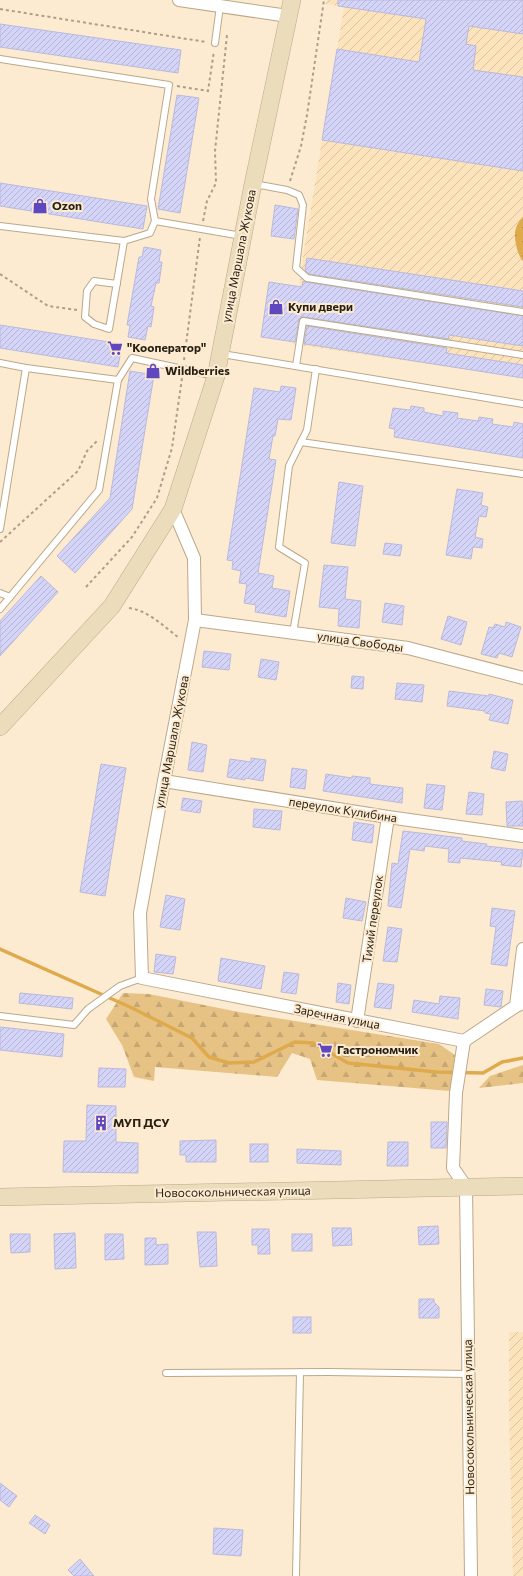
<svg xmlns="http://www.w3.org/2000/svg" width="523" height="1576" font-family="Commissioner,sans-serif">
  <defs>
    <pattern id="industrial-furrows" width="10" height="10" patternUnits="userSpaceOnUse"><rect width="10" height="10" fill="#fce3bb"/><path d="M-1 1l2-2M0 10L10 0M9 11l2-2" fill="none" stroke="#d8c2a0"/></pattern>
    <pattern id="forest-firs" width="22" height="20" patternUnits="userSpaceOnUse"><rect width="22" height="20" fill="#e7c285"/><path d="M5 1l3.5 6h-7zM16 11l3.5 6h-7z" fill="#c6a672"/></pattern>
    <pattern id="water-ripples" width="26" height="14" patternUnits="userSpaceOnUse"><rect width="26" height="14" fill="#dfaa4c"/><path d="M2 4q2-2 4 0t4 0M15 11q2-2 4 0t4 0" fill="none" stroke="#b58a3e"/></pattern>
    <pattern id="building-hatch" width="6" height="6" patternUnits="userSpaceOnUse"><rect width="6" height="6" fill="#d4d3f8"/><path d="M-1 1l2-2M0 6l6-6M5 7l2-2" fill="none" stroke="#b6b5d4"/></pattern>
  </defs>
  <rect width="100%" height="100%" fill="#fcebd1"/>
  <!-- industrial -->
  <g fill="url(#industrial-furrows)">
    <path d="M327,0H523V378L292,344L304,250L344,7L326,4Z"/>
    <path d="M509,1332H523V1576H513L509,1414Z"/>
  </g>
  <!-- forest -->
  <g fill="url(#forest-firs)">
    <path d="M123,993L149,994L239,1012L439,1044L455,1055L450,1091L317,1080L310,1059L292,1053L277,1077L155,1067L154,1081L134,1077L122,1045L106,1019Z"/>
    <path d="M523,1065V1083L479,1088L490,1076Z"/>
  </g>
  <!-- water -->
  <path fill="url(#water-ripples)" d="M523,217V261C517,255 513,236 516,228C517,224 520,220 523,217Z"/>
  <g fill="none" stroke-linecap="round" stroke-linejoin="round">
    <!-- stream -->
    <path stroke="#dfaa4c" stroke-width="3.5" d="M0,949L130,1007L192,1038L209,1057L229,1063L254,1062L295,1042L313,1043L348,1063L436,1072L483,1073L502,1062L523,1058"/>
  </g>
  <!-- building -->
  <g fill="url(#building-hatch)" stroke="#bab9db">
    <path d="M338,0H523V34L469,26L466,44L476,46L473,70L523,77V171L322,140L337,49L419,62L426,19L338,6Z"/>
    <path d="M0,24L181,50L178,73L0,47Z"/>
    <path d="M177,95L199,98L180,213L158,209Z"/>
    <path d="M0,183L147,206L143,229L0,206Z"/>
    <path d="M275,205L298,209L294,239L271,236Z"/>
    <path d="M144,247L161,250L159,262H162L159,283H156L151,306L154,307L151,327L148,326L145,340L128,337L130,325H127L139,257H142Z"/>
    <path d="M307,258L523,291V307L309,274L305,270Z"/>
    <path d="M303,281L306,282L523,316V346L449,335V339L304,317H301L299,320L295,342L261,337L269,282L302,287Z"/>
    <path d="M0,325L122,344L118,367L0,348Z"/>
    <path d="M307,326L447,348L446,353L523,365V378L306,344H304Z"/>
    <path d="M130,371L154,375L132,509L75,573L57,556L110,498Z"/>
    <path d="M281,386L296,388L291,420L278,419L275,436H273L269,459L276,460L258,573L274,576L272,588L290,591L286,617L255,612L256,605L244,603L247,584L239,583L241,571L232,569L233,561L227,560L254,388L280,392Z"/>
    <path d="M411,406L424,408V412L443,416V411L458,413L457,418L478,421L479,417L493,419L492,424L513,427L514,422L523,424V458L394,437L395,429L389,428L393,408L410,410Z"/>
    <path d="M339,482L363,486L355,546L331,543Z"/>
    <path d="M457,489L483,493L481,505L488,507L486,517L479,516L475,537L483,539L482,548L473,547L471,559L446,555Z"/>
    <path d="M385,543L402,545L400,556L383,554Z"/>
    <path d="M324,565L348,567L345,599L361,601L359,628L338,626L339,609L319,607Z"/>
    <path d="M41,576L58,592L0,656V621Z"/>
    <path d="M385,603L404,606L402,625L382,622Z"/>
    <path d="M448,616L467,622L461,645L441,639Z"/>
    <path d="M506,622L521,627L512,657L499,653L497,658L481,654L489,627L493,628L495,624L505,627Z"/>
    <path d="M204,651L231,654L229,670L202,667Z"/>
    <path d="M261,659L279,662L276,680L258,677Z"/>
    <path d="M352,676L364,677L363,689L351,688Z"/>
    <path d="M397,683L424,685L422,702L395,699Z"/>
    <path d="M449,691L489,696V694L513,700L508,724L489,720L491,714L485,713V711L447,706Z"/>
    <path d="M192,742L207,745L203,772L188,770Z"/>
    <path d="M494,751L508,754L505,771L491,768Z"/>
    <path d="M251,758L266,760L263,781L245,778V780L227,777L230,759L251,762Z"/>
    <path d="M101,764L126,768L105,896L80,892Z"/>
    <path d="M292,768L307,770L305,789L290,787Z"/>
    <path d="M326,774L352,778V776L370,778V784L403,788L402,803L323,791Z"/>
    <path d="M427,784L445,786L442,810L424,808Z"/>
    <path d="M469,792L484,794L482,815L466,814Z"/>
    <path d="M183,798L202,801L200,813L181,810Z"/>
    <path d="M522,801L523,826H507L506,802Z"/>
    <path d="M254,809L282,811L280,830L253,827Z"/>
    <path d="M354,822L374,825L372,843L352,840Z"/>
    <path d="M403,831L462,838V841L487,844L486,846L523,850L521,867L501,865L502,862L460,858V863L448,862L449,849L425,846L424,851L410,849L401,908L388,906L392,863L398,864Z"/>
    <path d="M166,895L185,899L180,930L160,927Z"/>
    <path d="M346,898L366,902L362,921L343,918Z"/>
    <path d="M492,908L515,911L507,966L491,964L496,927L490,926Z"/>
    <path d="M388,927L402,929L397,962L383,961Z"/>
    <path d="M156,954L176,957L173,974L154,972Z"/>
    <path d="M221,958L265,966L261,989L218,981Z"/>
    <path d="M284,972L299,974L296,994L281,992Z"/>
    <path d="M338,983L351,985L349,1004L336,1002Z"/>
    <path d="M378,983L394,985L391,1009L374,1007Z"/>
    <path d="M486,989L503,991L501,1007L484,1005Z"/>
    <path d="M20,993L73,998L72,1009L19,1003Z"/>
    <path d="M440,996L460,998L458,1019L412,1012L414,1000L439,1004Z"/>
    <path d="M0,1027L64,1034L62,1057L0,1050Z"/>
    <path d="M99,1068L126,1069L125,1087H98Z"/>
    <path d="M87,1105L116,1106V1142L138,1143V1173L63,1172L64,1141H86Z"/>
    <path d="M431,1122H447L446,1148H431Z"/>
    <path d="M216,1140V1162H186V1155H180V1141Z"/>
    <path d="M388,1142H408V1166H387Z"/>
    <rect x="250" y="1144" width="18" height="18"/>
    <path d="M297,1149L341,1151V1165L297,1163Z"/>
    <path d="M438,1226L439,1244L419,1245L418,1227Z"/>
    <path d="M332,1228H351L352,1245L333,1246Z"/>
    <path d="M252,1229H269L270,1254H258V1245H252Z"/>
    <path d="M197,1232H216L217,1266L200,1267Z"/>
    <path d="M75,1233L76,1268L55,1269L54,1234Z"/>
    <path d="M10,1234H30V1252L11,1253Z"/>
    <path d="M105,1234H123L124,1259L105,1260Z"/>
    <rect x="292" y="1234" width="20" height="17"/>
    <path d="M145,1238H156V1245L168,1244V1264L145,1265Z"/>
    <path d="M419,1299H434V1302L439,1307V1318H419Z"/>
    <rect x="293" y="1317" width="18" height="16"/>
    <path d="M0,1483L17,1496L9,1507L0,1500Z"/>
    <path d="M35,1515L50,1525L45,1534L29,1523Z"/>
    <path d="M214,1528L243,1530L241,1556L213,1554Z"/>
    <path d="M80,1559L94,1576H74L68,1570Z"/>
  </g>
  <g fill="none" stroke-linecap="round" stroke-linejoin="round">
    <!-- lane casing -->
    <g stroke="#bca889" stroke-width="8">
      <g id="lane">
        <path d="M215,43L220,6"/>
        <path d="M0,59L169,85L151,199L155,221L242,236"/>
        <path d="M254,184L287,190L299,195L303,205L296,268L307,278L523,312"/>
        <path d="M0,226L124,241"/>
        <path d="M117,284L94,281L87,291L85,317L94,324L109,329L124,241L150,233L155,221"/>
        <path d="M222,354L523,404"/>
        <path d="M0,363L26,368L118,380L132,358L215,376"/>
        <path d="M296,366L303,321L523,355"/>
        <path d="M301,442L523,474"/>
        <path d="M0,529L26,368"/>
        <path d="M0,593L10,597"/>
        <path d="M0,609L99,490L118,380"/>
        <path d="M293,633L305,563L279,547L289,466L307,430L316,369"/>
        <path d="M0,1016L74,1025L88,1009L120,986L142,978"/>
        <path d="M166,1373L328,1372L468,1374"/>
        <path d="M296,1576L300,1372"/>
      </g>
    </g>
    <!-- street casing -->
    <g stroke="#bca889" stroke-width="14">
      <g id="street">
        <path d="M179,0L288,16"/>
        <path d="M173,509L194,558L195,620L164,781L140,913L142,978L464,1041L516,1006L523,1003"/>
        <path d="M195,620L408,648L523,678"/>
        <path d="M164,781L388,817L523,836"/>
        <path d="M516,1006L523,949"/>
        <path d="M357,1021L388,817"/>
        <path d="M464,1041L456,1093L453,1168L466,1187L471,1576"/>
      </g>
    </g>
    <!-- secondary casing -->
    <g stroke="#bca889" stroke-width="18">
      <g id="secondary">
        <path d="M0,727L112,606L173,509L216,376L253,184L292,0"/>
        <path d="M0,1197L523,1186"/>
      </g>
    </g>
    <!-- path -->
    <g stroke="#ac9e89" stroke-width="2" stroke-dasharray="3 3" stroke-linecap="butt">
      <path d="M0,9L206,42"/>
      <path d="M177,86L208,91L214,51"/>
      <path d="M290,181L301,146L307,115L324,0"/>
      <path d="M203,221L207,201L216,183L215,151L227,35"/>
      <path d="M0,274L48,306L77,310"/>
      <path d="M184,360L200,237"/>
      <path d="M0,542L78,471L87,451L98,440"/>
      <path d="M86,587L132,537L157,498L172,448L182,378"/>
      <path d="M129,608C147,610 165,627 179,638"/>
    </g>
    <!-- lane -->
    <use href="#lane" stroke="#fff" stroke-width="6"/>
    <!-- street -->
    <use href="#street" stroke="#fff" stroke-width="12"/>
    <!-- secondary -->
    <use href="#secondary" stroke="#ebdcbc" stroke-width="17"/>
  </g>
  <!-- icons -->
  <defs>
    <g id="shop-bare" transform="scale(1.2)"><path d="M-5-2.5h2.3a2.7 3.5 0 0 1 5.4 0H5L5.5 6h-11ZM-1.5-2.5h3a1.5 2.3 0 0 0-3 0Z" fill="#5f47c0" stroke="#fcebd1" stroke-width="2.5" paint-order="stroke"/></g>
    <g id="supermarket-bare" transform="scale(1.2)"><path d="M-6-5.5h2.5l.6 2H6L4.5 2H-2.5L-4.4-4H-6ZM-1.5 3.2a1.3 1.3 0 1 0 .1 0ZM3 3.2a1.3 1.3 0 1 0 .1 0Z" fill="#5f47c0" stroke="#fcebd1" stroke-width="2.5" paint-order="stroke"/></g>
    <g id="building-bare" transform="scale(1.2)"><path d="M-4-6H4V6H1V3H-1V6H-4ZM-2.5-4.3h1.7v1.8h-1.7ZM.8-4.3h1.7v1.8H.8ZM-2.5-1h1.7V.8h-1.7ZM.8-1h1.7V.8H.8Z" fill="#5f47c0" stroke="#fcebd1" stroke-width="2.5" paint-order="stroke"/></g>
  </defs>
  <g fill-rule="evenodd">
    <use href="#shop-bare" x="40" y="206"/>
    <use href="#shop-bare" x="276" y="307"/>
    <use href="#supermarket-bare" x="115" y="348"/>
    <use href="#shop-bare" x="153" y="371"/>
    <use href="#supermarket-bare" x="325" y="1050"/>
    <use href="#building-bare" x="101" y="1123"/>
  </g>
  <g text-anchor="middle" stroke-width="4" stroke-linejoin="round" paint-order="stroke">
    <!-- poi labels -->
    <g font-size="12" font-weight="bold" fill="#261f12" stroke="#fcebd1" text-anchor="start">
      <text x="52" y="210">Ozon</text>
      <text x="288" y="311">Купи двери</text>
      <text x="127" y="352">"Кооператор"</text>
      <text x="165" y="375">Wildberries</text>
      <text x="337" y="1054">Гастрономчик</text>
      <text x="113" y="1127">МУП ДСУ</text>
    </g>
    <!-- street labels -->
    <g font-size="12" fill="#261f12" stroke="#fcebd1">
      <text transform="translate(239 256) rotate(-79)" y="4">улица Маршала Жукова</text>
      <text transform="translate(360 642) rotate(8)" y="4">улица Свободы</text>
      <text transform="translate(172 742) rotate(-79)" y="4">улица Маршала Жукова</text>
      <text transform="translate(343 810) rotate(9)" y="4">переулок Кулибина</text>
      <text transform="translate(373 919) rotate(-82)" y="4">Тихий переулок</text>
      <text transform="translate(337 1017) rotate(11)" y="4">Заречная улица</text>
      <text transform="translate(233 1192) rotate(-1)" y="4">Новосокольническая улица</text>
      <text transform="translate(469 1417) rotate(-91)" y="4">Новосокольническая улица</text>
    </g>
  </g>
</svg>
